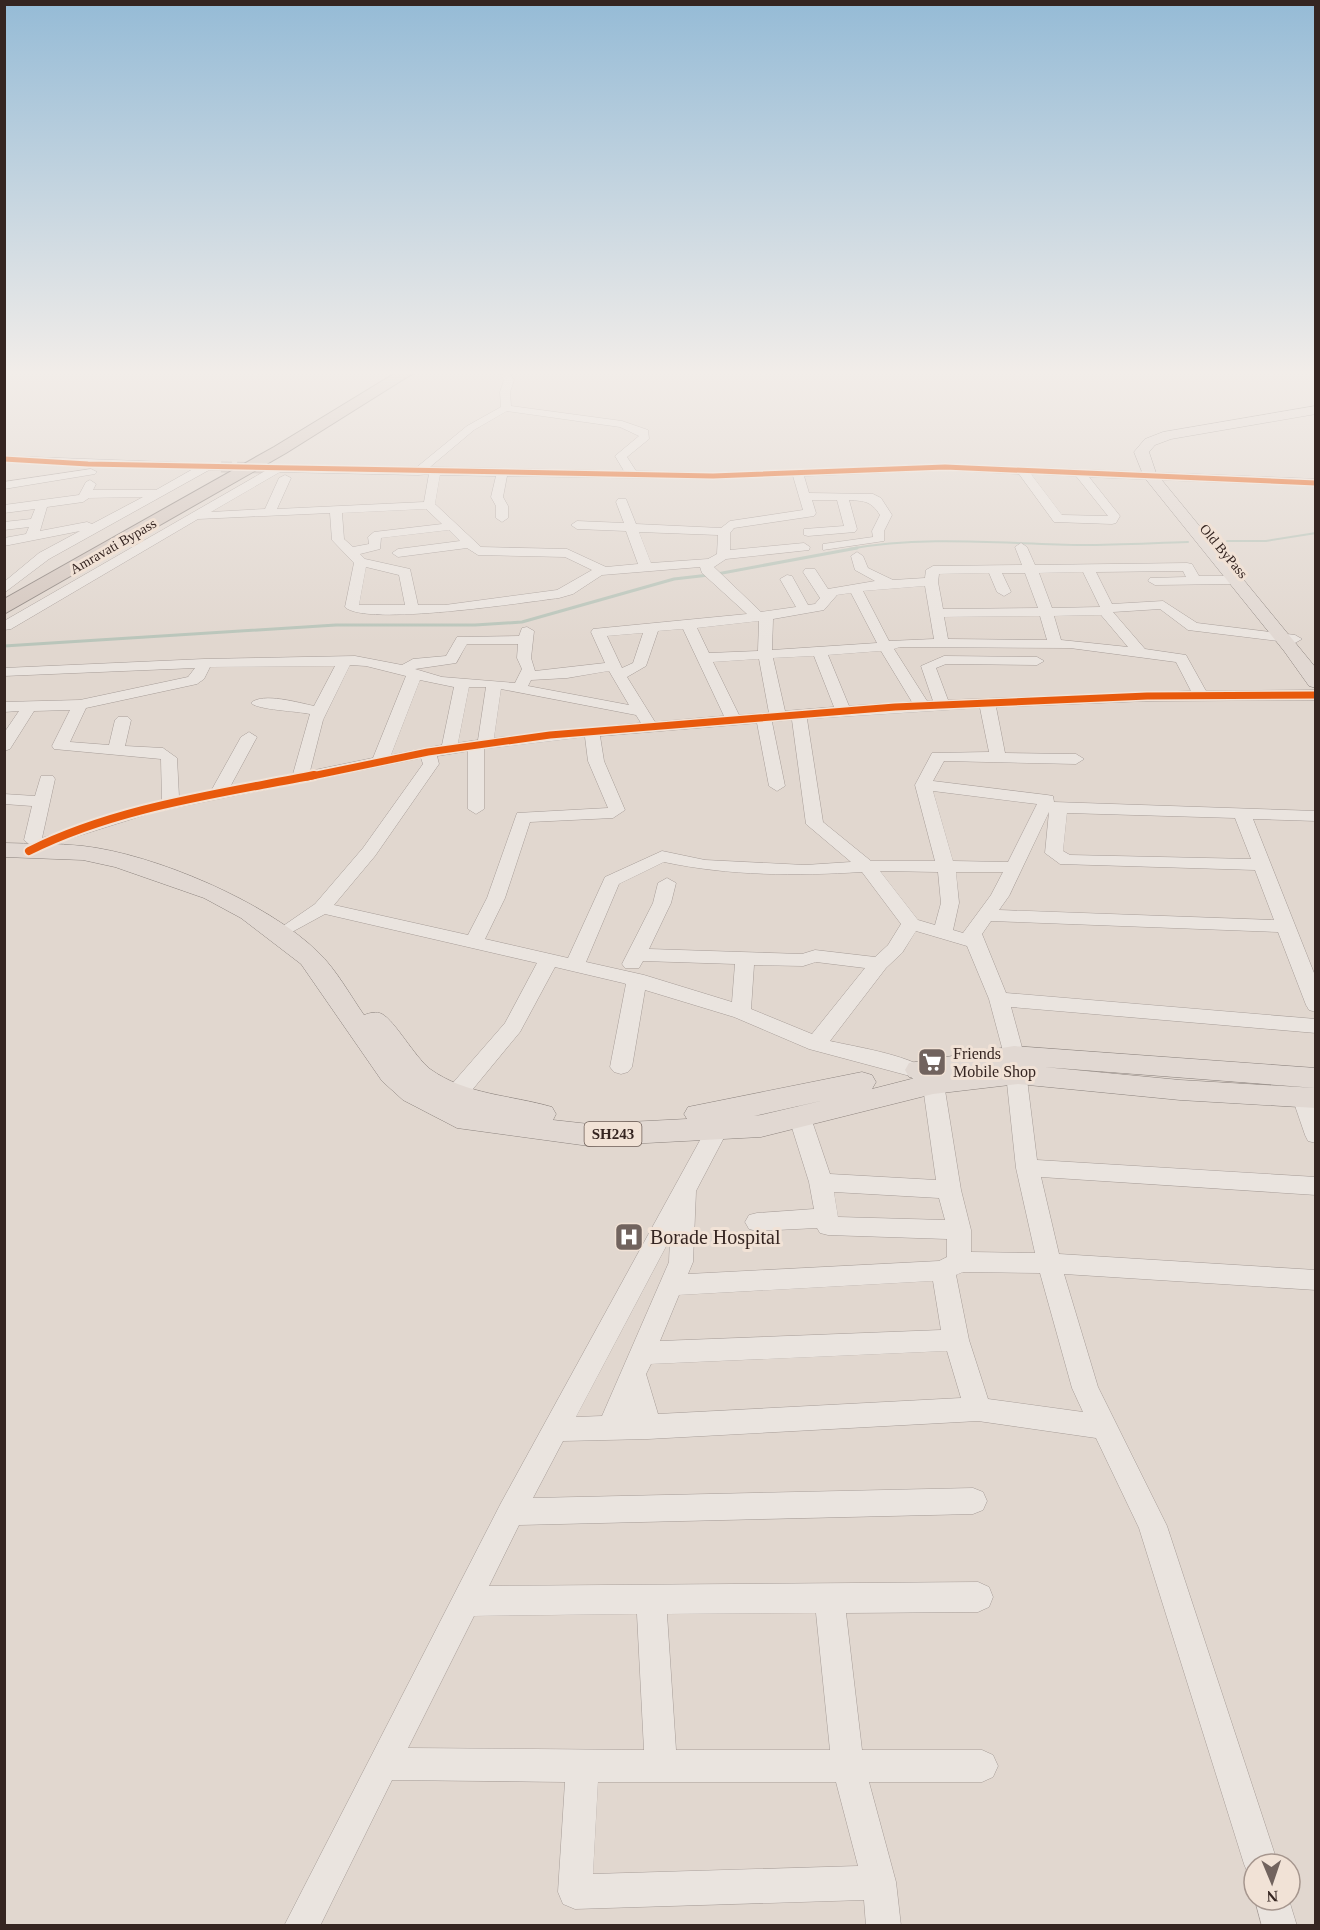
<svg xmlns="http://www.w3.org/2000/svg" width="1320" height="1930" font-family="'Times New Roman',serif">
  <rect width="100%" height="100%" fill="#e1d7cf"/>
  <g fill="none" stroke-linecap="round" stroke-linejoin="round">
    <!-- stream-far1 -->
    <g stroke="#b9c5ba" stroke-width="2">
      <path d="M1227,541H1266L1316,533"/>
      <path d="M849,549C926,535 1005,544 1083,545C1118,545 1153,543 1188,542"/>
    </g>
    <!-- stream -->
    <g stroke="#b9c5ba" stroke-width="3">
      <path d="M717,574L857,548"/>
      <path d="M4,646L336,625H475L522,622L674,579L709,575"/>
    </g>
    <!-- minor-tunnel -->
    <path stroke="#bfb3ac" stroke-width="11" stroke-dasharray="11 5" stroke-linecap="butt" d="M221,467L267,468"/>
    <!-- minor casing -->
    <g stroke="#a79d98" stroke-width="1">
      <g id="minor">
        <path d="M499,372H509L514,380L510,392L511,406L622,421L648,430L649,439L627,457L636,471L713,473L945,464L1316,479V486L1089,477L1120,516L1116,523L1112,524L1054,522L1019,474L945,470L804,476L809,493L873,494L881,498L892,515L884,531V541L823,550V544L873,537L872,531L880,515C871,501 865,501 849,500L857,529L855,532L808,536L804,535V529L844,526L837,500H812L816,513L814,516L734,528L730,533V550L804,543L810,547L809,550L726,559L714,567L761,612L796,607L780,579L787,575L792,576L808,605L815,604L820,598L803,572L805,569H815L828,589L875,581L855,570L851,556L857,552L863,556L868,568L893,580L925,578L926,570L933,566L1022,565L1015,547L1021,543L1027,547L1035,565L1187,563L1192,564L1199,576H1234L1241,580L1234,584L1155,585L1148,581L1150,578L1186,577L1183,571L1096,572L1112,604L1163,601L1197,623L1295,635L1302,639L1295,643L1188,630L1160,609L1113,612L1145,649L1186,655L1206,691L1316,690V700L1147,701L996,707L1005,753L1076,754L1084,759L1076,764L944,761L933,781L1047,795L1053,796L1054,802L1316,811V821L1253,819L1316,978V1012L1309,1010L1306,1005L1278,932L991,921L982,934L1006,993L1316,1019V1033L1011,1007L1024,1055L1037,1160L1316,1177V1195L1041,1177L1059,1254L1316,1270V1290L1064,1274L1098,1387L1167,1526L1278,1864H1254V1878L1249,1876L1244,1864L1139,1528L1096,1438L978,1421L648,1439L563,1441L533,1498L973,1488L983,1492L987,1501L983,1510L973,1514L519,1525L489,1586L978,1582L989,1587L993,1597L989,1607L978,1612L846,1613L862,1750H982L993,1755L998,1766L993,1777L982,1782H869L896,1882L901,1926H866L864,1900L575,1909L563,1904L558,1892L565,1782L392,1780L320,1926H284L501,1503L710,1122L718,1120L726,1122L729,1128L696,1191L693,1262L688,1274L939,1261L947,1257V1239L828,1235L820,1233L817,1228L757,1231L749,1229L745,1222L749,1215L757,1213L814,1209L809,1182L788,1115L791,1109L799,1107L807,1109L810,1115L830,1174L936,1180L923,1087L910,1076L809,1049L734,1017L645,990L632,1067L628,1072L621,1074L614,1072L610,1067L626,984L623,983L555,967L520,1032L454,1112L446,1114L438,1112L435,1106L438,1100L505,1023L537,963L325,914L292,932L283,926L315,904L363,848L423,764L421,758L154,812L65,840L35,855H23L20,851L29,844L24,840L32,806L4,804V794L35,796L41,776H53L55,779L42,838L162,801L161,759L54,749L52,746L70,710L34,711L10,749L4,751V733L19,711L4,712V702L80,700L188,677L195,668L4,676V668L204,659L355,656L402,665L413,659L446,656L457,637L519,636L522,628L527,627L534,631L531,658L535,671L605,663L591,632L593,629L747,614L702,573L700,567L602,575L573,594L559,598C526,602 365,627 345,607L354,563L332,540L330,513L198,519L11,629L4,630V621L265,471L261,468L263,466L417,467L467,426L501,407L500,392L504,380ZM507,411L620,427L639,436L615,456L624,471L430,467L474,430ZM280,472L418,475L429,474L424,502L277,509L291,478L285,475L279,478L265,509L211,512ZM1031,474L1076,476L1108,516L1062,515ZM440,475L496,476L491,497L496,506V518L502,522L508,518V506L503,497L507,476L713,479L793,476L803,510L730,521L721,528L636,524L626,499H618L616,502L624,523L577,521L571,525L577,529L626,531L638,564L606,567L567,549L481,547L435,504ZM426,509L442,524L374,532L368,537L369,544L353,547L344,539L342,513ZM449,530L460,541L398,549L392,553L398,557L467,548L478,555L565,557L592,570L557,590L445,605H418L410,569L365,559L360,554L380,549L381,538ZM639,532L718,535L717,554L708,559L651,563ZM366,567L399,575L405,605H359ZM1083,572L1100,607L1052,608L1039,573ZM989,573L997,592L1004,596L1011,592L1002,573H1025L1038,608L943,609L938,582L939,574ZM925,586L934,639L889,641L863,591ZM851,593L877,643L772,650L773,619L824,610L837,595ZM1101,615L1128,647L1061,640L1054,616ZM1040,616L1047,640L948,639L944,617ZM759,621L758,651L709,653L697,628ZM683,629L724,716L655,722L627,677L646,666L658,631ZM643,633L633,663L622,668L607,636ZM467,644H518L517,658L522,669L515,683L442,677L415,669L456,663ZM900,647L1070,648L1176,662L1191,691L948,700L936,668L946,664L1037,665L1044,661L1037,657L944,656L921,666L933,701H927L894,649ZM881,651L912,702L849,706L828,655ZM814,656L834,707L785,711L773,658ZM759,659L769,713L739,715L713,662ZM350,665L366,666L406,676L373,758L310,771L323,720ZM335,666L314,706C300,703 262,692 251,703C258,710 297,711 310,714L293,774L230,787L257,737L249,732L241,737L211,791L179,797L177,758L163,748L125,746L131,720L128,717H118L115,720L109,745L70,742L86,708L197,684L204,679L210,667ZM609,671L629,705L528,686L531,680L567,678ZM420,680L454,687L442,745L391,755ZM469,687H486L478,740L458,743ZM501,689L636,715L641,723L494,738ZM980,708L989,752L932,753L915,785L935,861H871L823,822L807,719ZM792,720L806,824L851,862L805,865L705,860L662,851L605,877L568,958L485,939L505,898L530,822L613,818L625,810L604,761L600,736L757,723L769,786L777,791L785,786L772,722ZM585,737L588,761L608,808L517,813L487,898L468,935L334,905L375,856L439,764L437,756L468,751V809L476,814L484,809V749ZM933,791L1037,804L1008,862L953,861ZM1049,812L1045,853L1060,864L1255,870L1274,920L999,910L1009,896ZM1067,813L1235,818L1251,859L1070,855L1063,851ZM664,862C730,876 796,876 862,872L901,924L888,945L875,957L815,950L802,954L649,949L671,903L676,883L667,878L658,883L653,903L622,964L625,968H639L643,961L735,964L732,1002L644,975L586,962L619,884ZM880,871L938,872L941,903L935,925L918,920ZM956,872H1003L991,895L963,933L953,930L959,903ZM916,931L967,946L989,999L1004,1055L1016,1168L1035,1253L971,1252V1230L961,1190L944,1084C928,1057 860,1048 830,1041L886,968L902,953ZM816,962L865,968L812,1034L751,1009L754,965L803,966ZM834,1192L939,1198L945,1220L838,1217ZM670,1239L669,1262L602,1416L576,1417ZM963,1272L1040,1273L1072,1388L1083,1412L988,1399L969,1340L956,1275ZM933,1281L941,1330L660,1341L679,1295ZM947,1351L961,1398L658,1414L646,1374L651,1364ZM816,1613L830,1750H676L667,1614ZM637,1614L644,1750L408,1748L474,1616ZM598,1782H836L858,1866L593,1874Z"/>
        <path d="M4,456L221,464L227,467L221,470H209L49,559L4,593V582L39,553L80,531L4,546V538L26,534L29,527L4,530V522L31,519L35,509L4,513V505L79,495L86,482L90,480L96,484L93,490H156L193,469L4,462ZM143,497L92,524L87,522L40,531L47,507L83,502L89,498Z"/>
        <path d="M91,469L97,472L95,474L4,489V482Z"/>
        <path d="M1303,1089L1311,1092L1316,1102V1143L1308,1141L1305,1135L1292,1097L1295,1092Z"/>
        <path d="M1255,1900H1289L1297,1926H1262Z"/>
      </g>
    </g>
    <!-- major casing -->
    <g stroke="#8c837e" stroke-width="1">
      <g id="major">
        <path d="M1316,406V414L1171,439L1155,445L1149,452L1156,473L1316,668V688L1309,686L1284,651L1144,477L1134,452L1145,439L1163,432Z"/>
        <path d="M4,843C30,844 57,843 83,846C154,854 267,902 318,952C336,969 350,995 364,1015C370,1013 376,1011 382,1014C395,1021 414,1056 430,1069C466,1095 511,1095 552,1107L556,1114L553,1120L589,1124L687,1119L684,1114L688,1107L862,1072L872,1075L876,1082L872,1089L915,1078L909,1077L905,1070L909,1063L1014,1046L1316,1068V1088L1044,1067L1180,1080L1316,1088V1108L1180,1100L1018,1084L933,1094L761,1137L589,1146L457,1128L403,1100L382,1081L301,964L241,918L204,898L115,867L83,860L4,857ZM825,1100L761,1115L754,1116Z"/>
      </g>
    </g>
    <!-- highway casing -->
    <g stroke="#8c837e" stroke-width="2">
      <path id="highway" d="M397,372H415L286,453L4,614V599L274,447Z"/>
    </g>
    <!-- minor -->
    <use href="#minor" fill="#eae4df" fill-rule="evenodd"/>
    <!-- major -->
    <use href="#major" fill="#e1d8d2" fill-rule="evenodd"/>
    <!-- highway -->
    <use href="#highway" fill="#d4c7bf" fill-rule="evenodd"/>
    <!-- cycleway-far2 casing -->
    <g stroke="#f1e2d6" stroke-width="8">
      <path id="cycleway-far2" d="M4,459L88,464L713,476L945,467L1316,483"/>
    </g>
    <!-- cycleway-far1 casing -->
    <g stroke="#f1e2d6" stroke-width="10">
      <path id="cycleway-far1" d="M307,777L428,752L550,735L895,707L1147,696L1316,695"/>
    </g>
    <!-- cycleway casing -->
    <g stroke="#f1e2d6" stroke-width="12">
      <path id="cycleway" d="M29,851C117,807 219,794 314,775"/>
    </g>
    <!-- cycleway-far2 -->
    <use href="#cycleway-far2" stroke="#e8590c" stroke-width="5"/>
    <!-- cycleway-far1 -->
    <use href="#cycleway-far1" stroke="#e8590c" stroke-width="7"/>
    <!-- cycleway -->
    <use href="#cycleway" stroke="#e8590c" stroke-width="8"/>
  </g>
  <!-- sky -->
  <linearGradient id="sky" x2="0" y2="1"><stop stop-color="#95bbd6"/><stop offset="0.58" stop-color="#f2ede9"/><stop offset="1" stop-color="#f2ede9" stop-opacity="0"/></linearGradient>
  <rect width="1320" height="643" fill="url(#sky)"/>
  <!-- icons -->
  <defs>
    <g id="supermarket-square" transform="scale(1.5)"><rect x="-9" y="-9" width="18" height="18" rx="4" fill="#71635e" stroke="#f1e2d6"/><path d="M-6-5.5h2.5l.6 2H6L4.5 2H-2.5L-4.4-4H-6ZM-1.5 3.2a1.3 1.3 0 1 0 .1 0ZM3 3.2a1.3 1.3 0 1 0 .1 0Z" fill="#fff"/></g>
    <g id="hospital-square" transform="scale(1.5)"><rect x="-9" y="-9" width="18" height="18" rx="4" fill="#71635e" stroke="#f1e2d6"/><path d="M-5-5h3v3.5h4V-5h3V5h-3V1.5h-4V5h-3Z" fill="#fff"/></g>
  </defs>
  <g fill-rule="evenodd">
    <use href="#supermarket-square" x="932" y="1062"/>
    <use href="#hospital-square" x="629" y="1237"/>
  </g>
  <g text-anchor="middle" stroke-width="6" stroke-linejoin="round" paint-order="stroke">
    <!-- far-street labels -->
    <g font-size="14" fill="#352521" stroke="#f1e2d6">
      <text transform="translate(113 546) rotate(-30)" y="5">Amravati Bypass</text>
      <text transform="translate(1224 551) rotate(50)" y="5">Old ByPass</text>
    </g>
    <!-- shield labels -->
    <rect fill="#f1e2d6" stroke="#6d5e57" stroke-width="1.5" x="584.5" y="1122" width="57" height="24" rx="4.5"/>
    <g font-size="15" font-weight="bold" fill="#352521">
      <text x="613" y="1139">SH243</text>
    </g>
    <!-- poi labels -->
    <g font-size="16" fill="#352521" stroke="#f1e2d6" text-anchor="start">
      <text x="953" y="1059">Friends<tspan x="953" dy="18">Mobile Shop</tspan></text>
    </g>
    <!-- near-poi labels -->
    <g font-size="20" fill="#352521" stroke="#f1e2d6" text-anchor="start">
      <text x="650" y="1244">Borade Hospital</text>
    </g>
  </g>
  <!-- border -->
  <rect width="1320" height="1930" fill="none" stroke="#352521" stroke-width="12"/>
  <!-- north arrow -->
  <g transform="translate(1272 1882) rotate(178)"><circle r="28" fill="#f1e2d6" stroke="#a6968e" stroke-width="1.5"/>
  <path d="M0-4.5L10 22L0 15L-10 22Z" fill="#71635e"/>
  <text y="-9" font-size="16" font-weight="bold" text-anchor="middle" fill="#352521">N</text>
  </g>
</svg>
